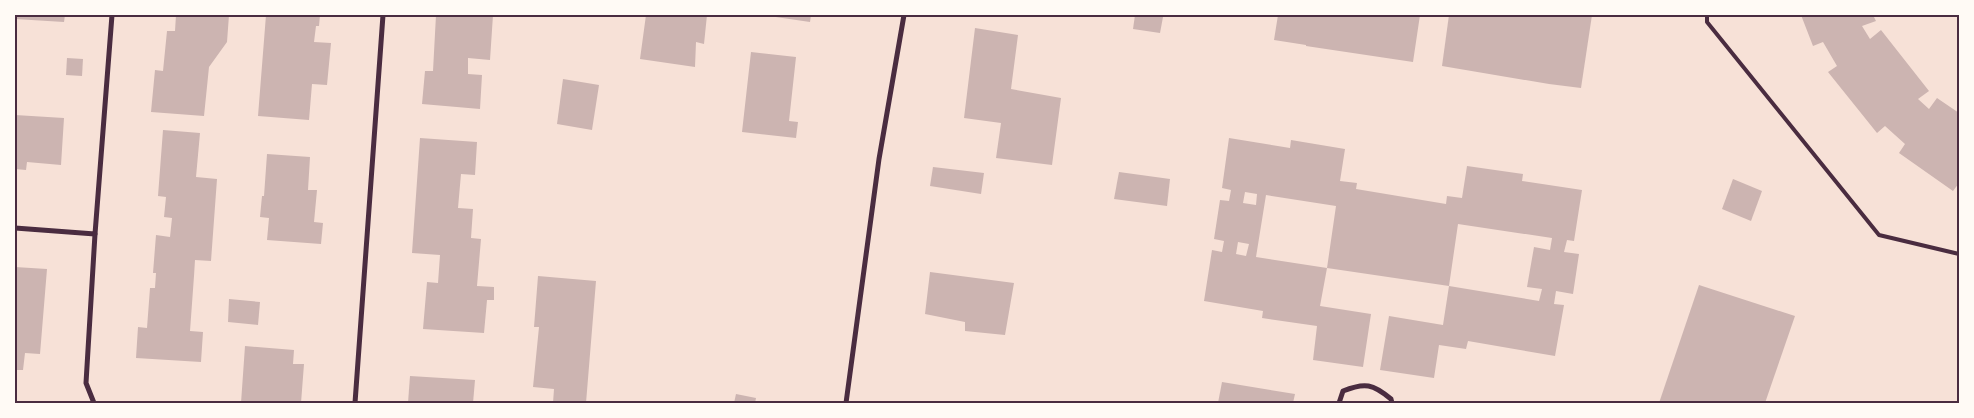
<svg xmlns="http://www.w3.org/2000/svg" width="1974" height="418" font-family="'Roboto Condensed',sans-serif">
  <rect width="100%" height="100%" fill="#f7e1d7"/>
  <!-- building -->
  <g fill="#ccb4b1" fill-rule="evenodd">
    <path d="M15,15H65L64,22L15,19Z"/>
    <path d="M176,15H229L227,42L209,67L204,116L151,112L155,70L163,71L167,31H175Z"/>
    <path d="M266,15H320L319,26H316L314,42L331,43L327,85L312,84L309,120L258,116Z"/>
    <path d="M436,15H493L490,60L468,58V74L482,75L480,109L422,104L425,71H433Z"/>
    <path d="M646,15H707L704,44L696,42L695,67L640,59Z"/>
    <path d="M762,15H811L810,22Z"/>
    <path d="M1135,15L1163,17L1160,33L1133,29Z"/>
    <path d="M1278,15H1420L1413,62L1306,46V45L1274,40Z"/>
    <path d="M1449,15H1592L1581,88L1549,84L1442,66Z"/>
    <path d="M1801,15H1873L1876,21L1862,26L1870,39L1881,30L1929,91L1918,99L1929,109L1937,98L1959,113V183L1953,191L1899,153L1905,144L1885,126L1877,133L1828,72L1837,66L1823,42L1813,46Z"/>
    <path d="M975,28L1018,35L1011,89L1061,98L1052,165L996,158L1001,123L964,118Z"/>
    <path d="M751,52L796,57L789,121L798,122L796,138L742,132Z"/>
    <path d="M67,58L83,59L82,76L66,75Z"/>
    <path d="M563,79L599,85L592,130L557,124Z"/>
    <path d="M15,115L64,118L61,165L27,162L26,170L15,169Z"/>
    <path d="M163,130L200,133L196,177L217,179L211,261L195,260L194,276L190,331L203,332L201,362L136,358L138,327L147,328L150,288H155L156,273H153L156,235L170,237L172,218L164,217L166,197L158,196Z"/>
    <path d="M420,138L477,142L475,175L461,174L458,208L473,209L471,238L481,239L477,286L494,287V300H487L484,333L423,329L427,282L438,283L440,255L412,253Z"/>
    <path d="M1229,138L1290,148L1291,140L1345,149L1340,181L1357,183L1356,189L1446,204L1447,196L1462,198L1467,166L1523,174L1522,181L1582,190L1574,241L1567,240L1564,252L1579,254L1573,294L1556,291L1554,304L1564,305L1555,356L1468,341L1466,349L1439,345L1434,378L1380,370L1389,316L1443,325L1449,286L1327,268L1336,206L1266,195L1256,257L1327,268L1320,306L1371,314L1363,367L1313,360L1317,326L1262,318L1263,311L1204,301L1212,250L1222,252L1224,241L1214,239L1220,200L1229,201L1231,190L1222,188ZM1245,192L1257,194L1256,205L1243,203ZM1458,224L1552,238L1550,250L1534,247L1527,287L1542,289L1539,301L1449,286ZM1238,242L1249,244L1246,256L1236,254Z"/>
    <path d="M267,154L310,157L308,190H317L314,222L323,223L321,244L267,240L269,218L260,217L262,196H264Z"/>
    <path d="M933,167L984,173L981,194L930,186Z"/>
    <path d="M1119,172L1170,179L1167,206L1114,199Z"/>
    <path d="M1733,179L1762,191L1751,221L1722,209Z"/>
    <path d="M15,267L47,269L40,354L25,353L23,370H15Z"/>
    <path d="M930,272L1014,283L1005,335L965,331V322L925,314Z"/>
    <path d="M538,276L596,281L586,403H553L554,389L533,387L539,327H534Z"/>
    <path d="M1699,285L1795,316L1765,403H1659Z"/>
    <path d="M229,299L260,302L258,325L228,322Z"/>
    <path d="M245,346L294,350L293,364H304L301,403H241Z"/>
    <path d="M410,376L475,380L473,403H408Z"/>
    <path d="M1222,382L1295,394L1293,403H1218Z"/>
    <path d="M736,394L756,398L755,403H734Z"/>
  </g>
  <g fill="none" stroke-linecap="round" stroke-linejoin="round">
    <!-- service -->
    <path stroke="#4a2c40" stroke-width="4" d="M1707,15V22L1879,235L1959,254"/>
    <!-- minor -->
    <g stroke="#4a2c40" stroke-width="5">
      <path d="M15,228L95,234L112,15"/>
      <path d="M94,403L86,383L95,234"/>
      <path d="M355,403L383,15"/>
      <path d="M846,403L879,159L904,15"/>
      <path d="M1339,403L1343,391C1365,382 1373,384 1391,399L1392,403"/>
    </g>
  </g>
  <!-- border -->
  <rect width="1974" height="418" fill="none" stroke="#fffaf5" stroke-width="32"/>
  <rect x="16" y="16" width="1942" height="386" fill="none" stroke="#4a2c40" stroke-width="2"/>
</svg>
